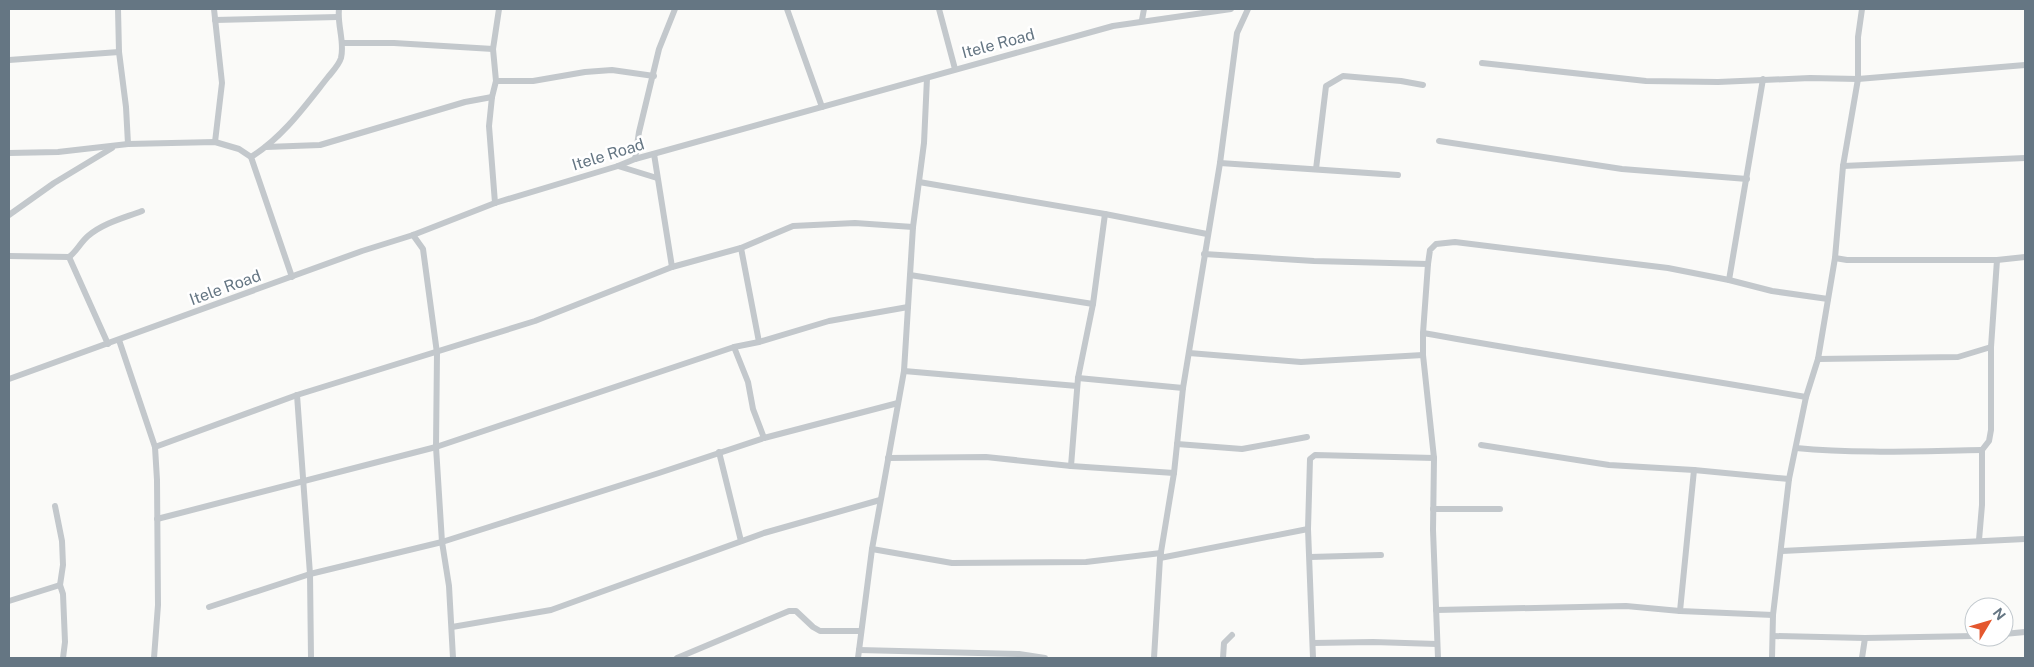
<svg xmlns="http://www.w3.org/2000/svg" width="2034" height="667" font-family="'Public Sans',sans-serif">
  <rect width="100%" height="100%" fill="#fafaf8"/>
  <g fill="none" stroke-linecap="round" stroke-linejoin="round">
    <!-- minor -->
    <g stroke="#c3c8cc" stroke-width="6">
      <path d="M118,9L119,52"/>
      <path d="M214,9L222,83L215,142"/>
      <path d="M787,9L822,107"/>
      <path d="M939,9L955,69"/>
      <path d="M215,20L338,17"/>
      <path d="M1142,20L1144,9"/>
      <path d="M342,43H394L493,49"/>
      <path d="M9,60L119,52L126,107L128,144"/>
      <path d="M1482,63L1646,81L1718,82L1810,78L1858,79L2025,65"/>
      <path d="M496,81H533L585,72L612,70L654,76"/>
      <path d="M1439,141L1622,169L1747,179"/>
      <path d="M266,147L320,145L465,102L492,97"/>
      <path d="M9,153L58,152L128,144L215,142L239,149L251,157L292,277"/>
      <path d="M654,154L672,267"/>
      <path d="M251,157C283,137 305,106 328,77C332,72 339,65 341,58C345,42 337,25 339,9"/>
      <path d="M635,159L639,132L659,49L675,9"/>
      <path d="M1220,163L1398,175"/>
      <path d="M618,166L657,178"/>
      <path d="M1843,166L2025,158"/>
      <path d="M1316,169L1326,86L1343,76L1401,81L1423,85"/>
      <path d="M919,182L1105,214L1207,234"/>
      <path d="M495,203L489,126L492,97L496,81L493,49L499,9"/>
      <path d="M9,215L54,183L112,148"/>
      <path d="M413,235L423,249L437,353L436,447L442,542L449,586L453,658"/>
      <path d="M741,248L759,342"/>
      <path d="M1204,254L1314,261L1428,264"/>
      <path d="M9,256L69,257C77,251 80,243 88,236C103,223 124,218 142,211"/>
      <path d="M69,257L108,344"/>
      <path d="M1835,258L1847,260H1997L2025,257"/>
      <path d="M910,275L1093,304"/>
      <path d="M1729,280L1763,79"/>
      <path d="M1423,333C1551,356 1679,375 1806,397"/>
      <path d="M119,340L155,447L157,480L158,605L154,658"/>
      <path d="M734,347L748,382L753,409L764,438"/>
      <path d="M1189,353L1301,362L1423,355"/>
      <path d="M1818,359L1958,357L1991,347"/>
      <path d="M904,371L1077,386"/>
      <path d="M1078,378L1183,388"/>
      <path d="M9,379L362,251L413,235L495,203L618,166L635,159L1113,26L1231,9"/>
      <path d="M297,395L310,574L311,658"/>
      <path d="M1177,444L1242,449L1307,437"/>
      <path d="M1481,445L1609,465L1694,470L1789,479"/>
      <path d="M155,447L297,395L535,321L672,267L741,248L793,226L855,223L913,227"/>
      <path d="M1796,448C1858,454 1920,451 1982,450"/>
      <path d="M719,452L741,541"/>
      <path d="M888,458L986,457L1071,466L1174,473"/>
      <path d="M1434,458L1433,530L1438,658"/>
      <path d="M1071,466L1078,378L1093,304L1105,214"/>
      <path d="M55,506L62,541L63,565L60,585L63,594L65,642L63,658"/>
      <path d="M1433,509H1500"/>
      <path d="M157,519L436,447L734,347L759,342L829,321L908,307"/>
      <path d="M1979,540L1982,505V450L1989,441L1991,430V347L1997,260"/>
      <path d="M872,549L952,563L1086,562L1161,553"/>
      <path d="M1782,551L2025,539"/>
      <path d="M1310,557L1381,555"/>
      <path d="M1160,558L1308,529"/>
      <path d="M9,601L60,585"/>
      <path d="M209,607L310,574L442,542L659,473L764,438L898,403"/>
      <path d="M1436,610L1626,606L1680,611L1773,615"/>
      <path d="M1680,611L1694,470"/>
      <path d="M452,627L551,610L764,533L880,500"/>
      <path d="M2004,634L2025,632"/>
      <path d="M1773,636L1865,638L1974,636"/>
      <path d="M1313,643L1373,642L1437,644"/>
      <path d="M859,650L1019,654L1045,658"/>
      <path d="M677,658L789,611H796L813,627L820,631H861"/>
      <path d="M858,658L872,549L904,371L913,227L924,143L927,78"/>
      <path d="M1154,658L1160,558L1174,473L1183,388L1220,163L1237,33L1248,9"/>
      <path d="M1223,658L1224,643L1232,635"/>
      <path d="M1313,658L1308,529L1310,459L1315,455L1434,458L1423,355V333L1428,264L1430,250L1436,244L1455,242L1668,268L1729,280L1772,291L1828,299"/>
      <path d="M1772,658L1773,615L1789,479L1806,397L1818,359L1835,258L1843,166L1858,79V37L1862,9"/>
      <path d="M1862,658L1865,638"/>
    </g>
  </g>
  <g text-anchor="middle" stroke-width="5" stroke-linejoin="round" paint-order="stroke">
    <!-- street labels -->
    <g font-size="16" fill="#657683" stroke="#fff">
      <text transform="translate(998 43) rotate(-15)" y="6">Itele Road</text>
      <text transform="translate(608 154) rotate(-17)" y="6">Itele Road</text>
      <text transform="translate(225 287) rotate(-20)" y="6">Itele Road</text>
    </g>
  </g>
  <!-- border -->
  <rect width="2034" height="667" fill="none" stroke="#657683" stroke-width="20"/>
  <!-- north arrow -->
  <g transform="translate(1989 622) rotate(52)"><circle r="24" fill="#ffffff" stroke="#c1c8cd"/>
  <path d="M0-4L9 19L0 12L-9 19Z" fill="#e4572e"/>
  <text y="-8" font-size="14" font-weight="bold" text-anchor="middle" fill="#657683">N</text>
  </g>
</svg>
